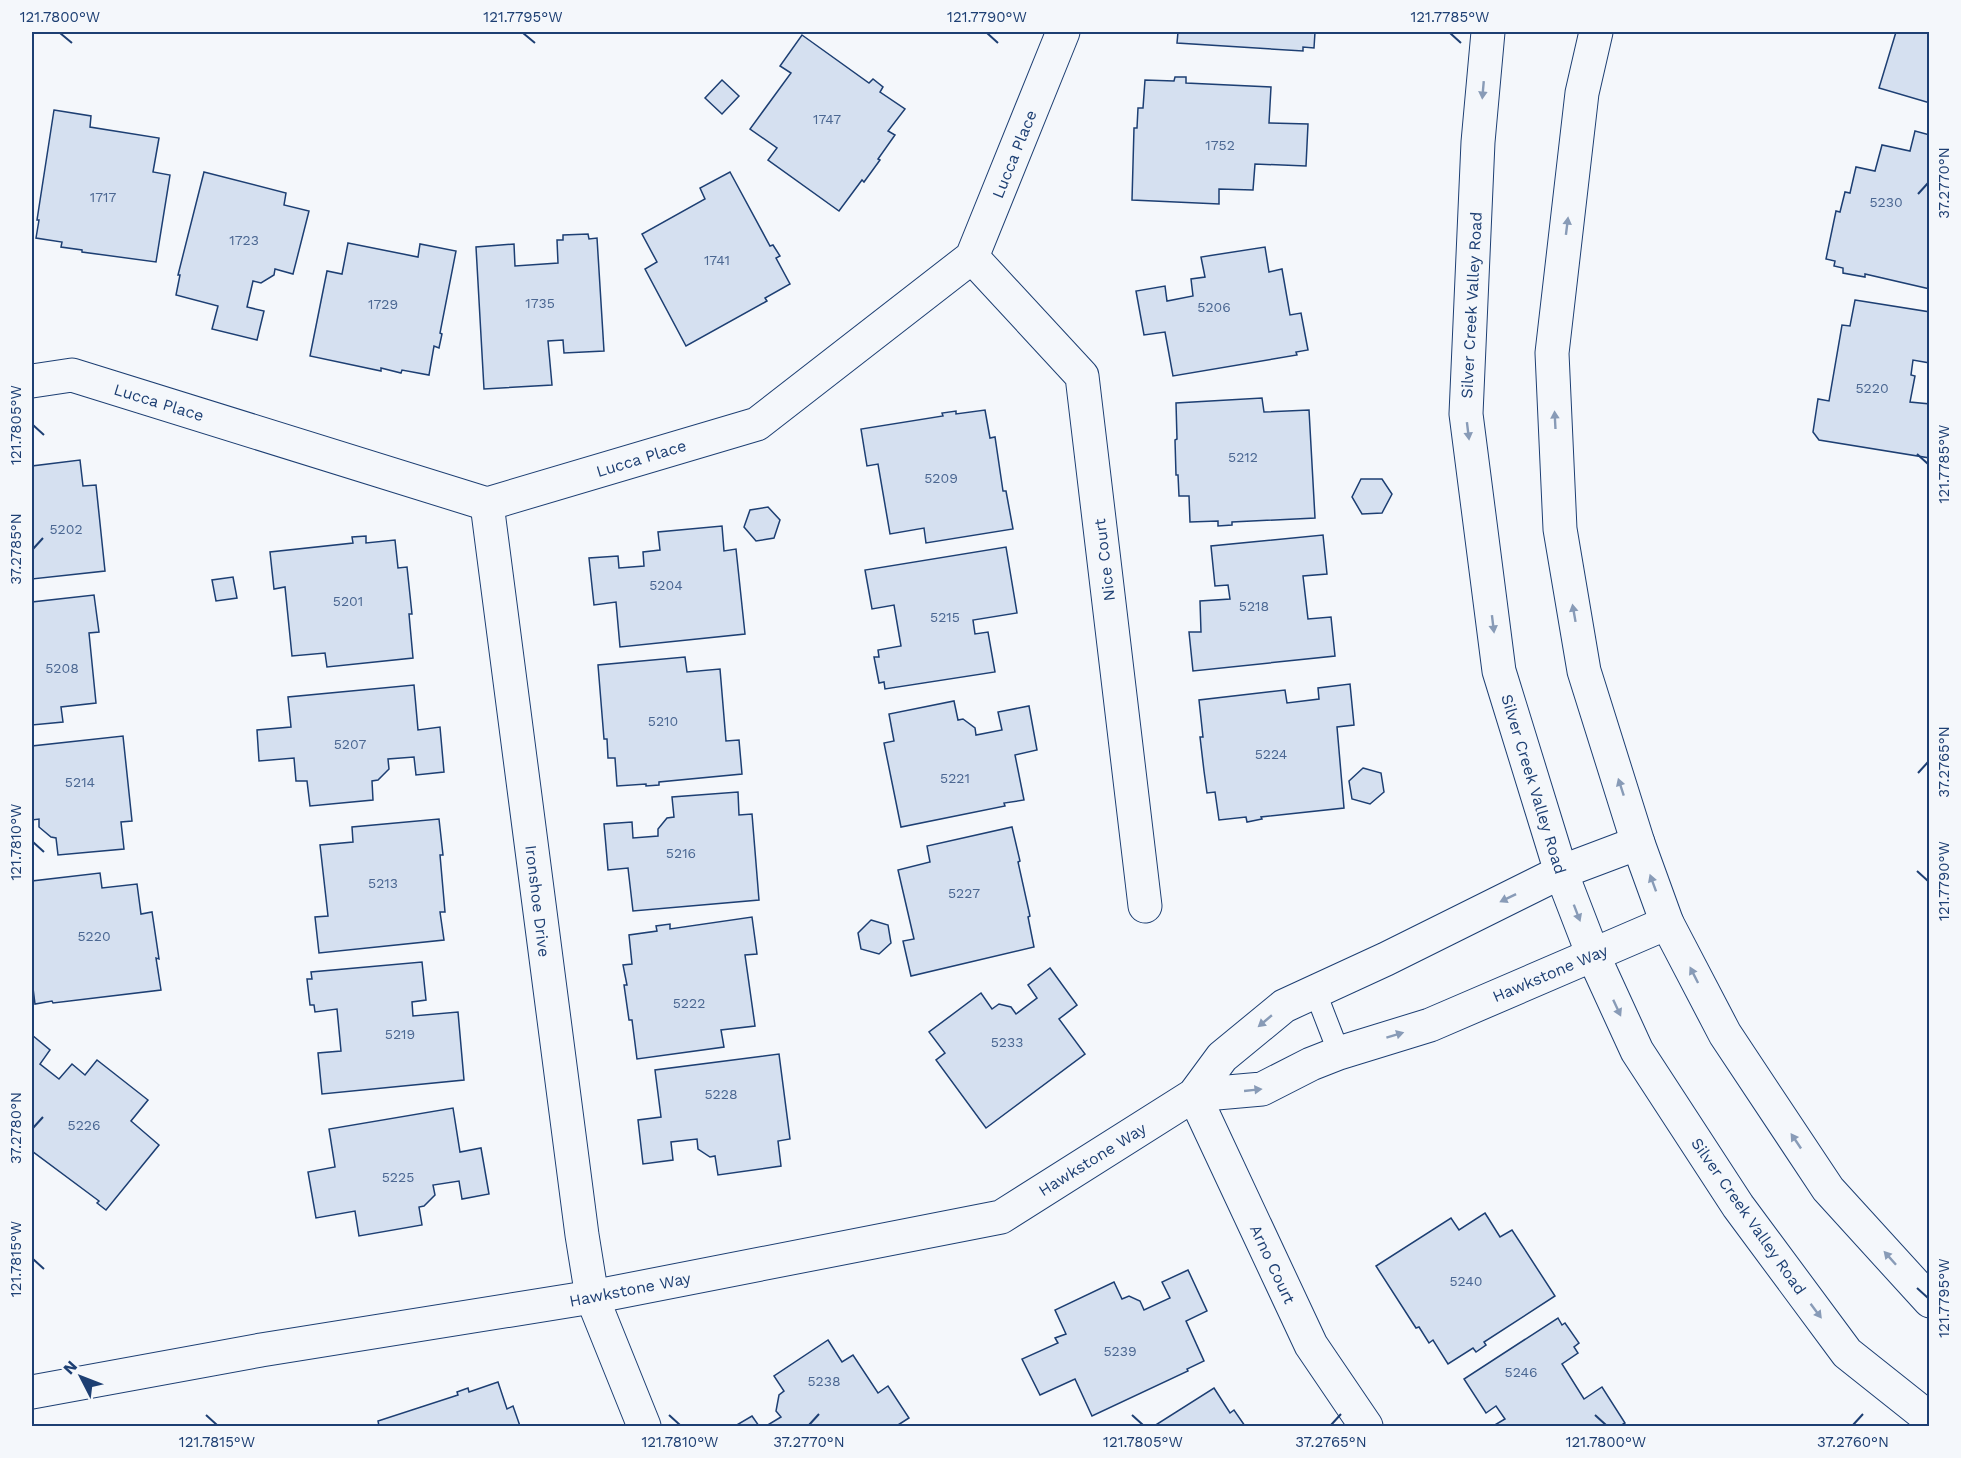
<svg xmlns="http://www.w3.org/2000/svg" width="1961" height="1458" font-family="'Work Sans',sans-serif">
  <rect width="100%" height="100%" fill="#f4f7fb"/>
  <!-- building -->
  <g fill="#d5e0f0" stroke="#1d3f73" stroke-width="1.5">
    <path d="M1178,32H1315L1314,48L1303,47V51L1177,43Z"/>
    <path d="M1896,32H1930V103L1879,88Z"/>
    <path d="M802,35L869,83L873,79L883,87L880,92L905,109L888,131L895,135L878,159L880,160L864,182L862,180L839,211L768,160L777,148L750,129L791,73L780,66Z"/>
    <path d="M1175,77H1186V83L1271,87L1269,123L1308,124L1306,166L1255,164L1253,190L1219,189V204L1132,200L1134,128H1137L1138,108H1143L1145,80L1174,81Z"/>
    <path d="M722,80L739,96L722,114L705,98Z"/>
    <path d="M54,110L91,116L90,127L159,138L153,172L170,175L156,262L82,252V250L61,247L62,242L36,238L39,220H37Z"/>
    <path d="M1915,131L1930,135V289L1865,274V277L1843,273V268L1834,266L1835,261L1826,259L1836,211L1840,212L1845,192L1850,193L1856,167L1875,171L1882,145L1910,151Z"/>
    <path d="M204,172L286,193L284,205L309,211L293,274L275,269L274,275L261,283L253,281L247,307L264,311L257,340L212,329L218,306L176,295L180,275H178Z"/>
    <path d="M730,172L770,246L773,245L780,256L776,258L790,284L765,298L767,301L686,346L645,269L657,262L642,234L705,199L700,188Z"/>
    <path d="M588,234L589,239L597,238L604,351L564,353L563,340L548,341L552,385L484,389L476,247L514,244L515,266L558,263L557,240H563V235Z"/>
    <path d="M348,243L418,257L420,244L456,251L440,333L442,334L439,348L434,346L429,375L402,370L401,373L381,368V371L310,356L327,271L342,274Z"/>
    <path d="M1265,247L1269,272L1282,269L1290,315L1301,313L1308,350L1296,352L1297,355L1173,376L1165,332L1144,335L1136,291L1165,286L1167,301L1193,296L1191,279L1205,277L1201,257Z"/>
    <path d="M1855,300L1930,312V363L1913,360L1911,375L1915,376L1910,402L1930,404L1928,423H1930V458L1819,440L1813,432L1818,399L1829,401L1842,325L1850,326Z"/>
    <path d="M1262,398L1264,412L1309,410L1315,518L1232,522V525L1218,526V521L1190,522L1189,496H1179L1178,475H1176L1175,440L1177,439L1176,403Z"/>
    <path d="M985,410L990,438L995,437L1003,491H1006L1013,529L926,543L924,528L890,534L878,464L867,466L861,429L943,416L942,413L956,411V414Z"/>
    <path d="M80,460L83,486L96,485L105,571L32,579V466Z"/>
    <path d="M1361,479H1382L1392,494L1382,513L1362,514L1352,497Z"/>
    <path d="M768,507L780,520L774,538L756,541L744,527L750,510Z"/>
    <path d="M722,526L724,551L736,549L745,634L620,647L616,602L594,605L589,558L618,556L619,568L644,566L643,552L660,550L658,532Z"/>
    <path d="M1323,535L1327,574L1303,576L1308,619L1331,617L1335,656L1193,671L1189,632H1201L1200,601L1230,599L1228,585L1215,586L1211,546Z"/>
    <path d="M366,536V543L395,540L398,568L407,567L412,614H409L413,658L327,667L325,653L292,656L285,587L274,589L270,552L353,543L352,537Z"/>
    <path d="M1006,547L1017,613L973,620L975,634L988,632L995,672L885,689L884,682L879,683L874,657H879L878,650L901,646L894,605L872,609L865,570Z"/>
    <path d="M233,577L237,598L216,601L212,580Z"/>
    <path d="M94,595L99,632L89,633L96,703L61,707L63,722L32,725V602Z"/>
    <path d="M685,657L687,672L720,669L726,741L739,740L742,774L659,782V785L646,786V784L617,786L615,758H608L607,739H604L598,665Z"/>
    <path d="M1350,684L1354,725L1337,727L1344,808L1261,817L1262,819L1247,822L1246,817L1219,820L1215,792L1207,793L1204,771L1200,737H1203L1199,700L1285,690L1287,703L1319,699L1318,688Z"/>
    <path d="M414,685L418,730L440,727L444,772L416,775L414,757L388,759L389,769L378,780L372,781L373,800L310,806L307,781H296L294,758L259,761L257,730L291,727L288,697Z"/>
    <path d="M954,701L958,720L963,719L975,728L976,735L1002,730L998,712L1029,706L1037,750L1015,755L1024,800L1004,803L1005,806L901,827L884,743L894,741L889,714Z"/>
    <path d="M123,736L132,821L121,822L124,849L58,855L56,838L51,837L39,827V819L32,820V746Z"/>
    <path d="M1363,768L1381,773L1384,792L1370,804L1352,799L1349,781Z"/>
    <path d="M738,792L739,815L752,814L759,900L633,911L628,868L608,870L604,824L632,822L633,838L658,836V829L667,818L674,817L672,797Z"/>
    <path d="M439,819L443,855H440L445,912H440L444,940L319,953L315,917L328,916L320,845L353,842L352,827Z"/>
    <path d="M1012,827L1020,861L1018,862L1030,916L1028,917L1034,947L911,976L903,941L914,939L898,870L930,862L927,846Z"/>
    <path d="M100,873L102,888L137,884L141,914L152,912L159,959L156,958L161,990L53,1003L52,1001L35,1004L32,980V881Z"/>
    <path d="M752,917L757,954L745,955L755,1026L721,1030L724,1047L637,1059L632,1020H629L624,985H627L623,965L632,964L629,935L657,931L656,926L670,924V929Z"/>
    <path d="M871,920L888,925L891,943L879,954L861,949L858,933Z"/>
    <path d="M422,962L426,1000L412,1002L413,1016L458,1012L464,1080L322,1094L318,1053L341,1051L337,1009L315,1012L314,1005H310L307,979H312L311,972Z"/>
    <path d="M1050,968L1077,1005L1059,1019L1085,1054L986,1128L936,1060L945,1053L929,1032L981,993L992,1009L999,1004L1011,1007L1016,1014L1037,998L1028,985Z"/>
    <path d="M32,1035L50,1050L40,1064L59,1079L72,1064L85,1075L97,1060L148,1100L131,1121L159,1145L106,1210L97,1203L99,1201L32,1151Z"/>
    <path d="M779,1054L790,1139L778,1141L781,1166L718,1175L715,1156L710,1157L698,1149L697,1139L671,1142L673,1160L643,1164L638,1120L661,1117L655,1070Z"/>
    <path d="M453,1108L460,1152L481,1148L489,1194L462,1199L459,1181L433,1185L435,1195L424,1206L419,1207L422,1225L359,1236L355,1211L316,1218L308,1172L335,1167L329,1129Z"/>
    <path d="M1485,1213L1500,1237L1512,1230L1555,1296L1484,1342L1486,1345L1476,1352L1473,1348L1448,1364L1433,1340L1429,1343L1419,1327L1416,1328L1376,1266L1451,1218L1459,1230Z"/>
    <path d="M1188,1270L1207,1311L1186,1321L1204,1361L1187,1369L1188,1371L1092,1416L1075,1379L1040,1395L1022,1359L1058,1343L1055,1338L1066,1334L1055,1310L1114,1282L1122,1299L1129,1296L1140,1301L1144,1310L1170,1298L1162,1282Z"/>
    <path d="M1558,1318L1562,1325L1565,1323L1579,1343L1574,1347L1578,1353L1562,1364L1584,1399L1602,1387L1625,1423L1620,1426H1493L1505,1419L1496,1406L1486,1413L1464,1379Z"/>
    <path d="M828,1340L842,1362L853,1355L878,1393L888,1386L909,1418L898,1425L899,1426H766L781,1417L776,1411L779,1395L784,1391L774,1376Z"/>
    <path d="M498,1382L507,1409L513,1406L520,1426H379L378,1421L458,1395L457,1392L468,1388L469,1392Z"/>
    <path d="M1214,1388L1230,1413L1234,1410L1245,1426H1154Z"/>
    <path d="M752,1416L759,1426H735Z"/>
  </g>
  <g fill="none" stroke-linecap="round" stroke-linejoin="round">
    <!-- service casing -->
    <g stroke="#1d3f73" stroke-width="23">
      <path id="service" d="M1315,991L1339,1053"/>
    </g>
    <!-- minor casing -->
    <g stroke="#1d3f73" stroke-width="35">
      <g id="minor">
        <path d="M972,257L1082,376L1145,906"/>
        <path d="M32,381L72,375L487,504L757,424L972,257L1063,32"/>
        <path d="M487,504L582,1235L592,1297L644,1426"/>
        <path d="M1194,1095L1262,1089L1311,1064L1339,1053L1430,1025L1667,923"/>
        <path d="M1194,1095L1311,1345L1366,1426"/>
        <path d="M32,1392L261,1350L592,1297L1001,1217L1194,1095L1222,1057L1284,1006L1386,959L1561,872L1638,843"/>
      </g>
    </g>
    <!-- secondary casing -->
    <g stroke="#1d3f73" stroke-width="35">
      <g id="secondary">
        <path d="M1488,32L1478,142L1466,414L1499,671L1561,872L1593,955L1637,1051L1738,1206L1847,1353L1930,1419"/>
        <path d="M1596,32L1582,93L1552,353L1560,529L1584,671L1638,843L1667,923L1725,1034L1828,1189L1930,1301"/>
      </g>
    </g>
    <!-- service -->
    <use href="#service" stroke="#f4f7fb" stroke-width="21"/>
    <!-- minor -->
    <use href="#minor" stroke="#f4f7fb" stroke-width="33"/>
    <!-- secondary -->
    <use href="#secondary" stroke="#f4f7fb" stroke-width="33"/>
  </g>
  <!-- one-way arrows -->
  <defs><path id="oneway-solid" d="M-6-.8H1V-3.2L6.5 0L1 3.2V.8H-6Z" transform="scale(1.5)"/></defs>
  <g fill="#889bb7">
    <use href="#oneway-solid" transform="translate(1483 90) rotate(95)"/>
    <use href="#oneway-solid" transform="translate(1567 226) rotate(-83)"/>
    <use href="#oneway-solid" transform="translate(1555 420) rotate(-93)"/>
    <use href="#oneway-solid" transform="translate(1468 431) rotate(83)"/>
    <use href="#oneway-solid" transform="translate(1574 613) rotate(-100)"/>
    <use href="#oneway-solid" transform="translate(1493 624) rotate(83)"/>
    <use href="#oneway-solid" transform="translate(1621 787) rotate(-108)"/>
    <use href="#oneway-solid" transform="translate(1653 883) rotate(-110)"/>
    <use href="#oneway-solid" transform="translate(1508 898) rotate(154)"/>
    <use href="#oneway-solid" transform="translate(1577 913) rotate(69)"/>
    <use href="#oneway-solid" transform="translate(1694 975) rotate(-117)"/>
    <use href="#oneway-solid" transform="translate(1617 1008) rotate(65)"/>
    <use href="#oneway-solid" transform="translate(1265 1021) rotate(140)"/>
    <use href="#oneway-solid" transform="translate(1395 1035) rotate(-17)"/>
    <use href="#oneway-solid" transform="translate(1253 1090) rotate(-6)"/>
    <use href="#oneway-solid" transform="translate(1796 1141) rotate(-124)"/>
    <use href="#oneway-solid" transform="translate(1890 1258) rotate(-132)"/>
    <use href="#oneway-solid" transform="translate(1816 1311) rotate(53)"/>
  </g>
  <!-- ticks -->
  <path fill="none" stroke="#1d3f73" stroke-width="2" d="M60,33L72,43M523,33L535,43M987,33L998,43M1450,33L1461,43M1918,194L1928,183M33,425L44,435M1917,454L1928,464M33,549L43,538M1918,773L1928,762M33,842L44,852M1917,871L1928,881M33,1128L43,1117M33,1259L44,1269M1917,1288L1928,1298M206,1415L217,1425M669,1415L680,1425M1132,1415L1143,1425M1595,1415L1606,1425M809,1425L819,1414M1331,1425L1341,1414M1853,1425L1863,1414"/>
  <g text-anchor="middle" stroke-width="4.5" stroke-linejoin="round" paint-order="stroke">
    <!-- number labels -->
    <g font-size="14" fill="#4b6792">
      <text x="827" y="124">1747</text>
      <text x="1220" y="150">1752</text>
      <text x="103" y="202">1717</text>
      <text x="1886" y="207">5230</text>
      <text x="244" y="245">1723</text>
      <text x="717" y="265">1741</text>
      <text x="540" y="308">1735</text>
      <text x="383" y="309">1729</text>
      <text x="1214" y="312">5206</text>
      <text x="1872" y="393">5220</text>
      <text x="1243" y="462">5212</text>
      <text x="941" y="483">5209</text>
      <text x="66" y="534">5202</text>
      <text x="666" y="590">5204</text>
      <text x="348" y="606">5201</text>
      <text x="1254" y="611">5218</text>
      <text x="945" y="622">5215</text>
      <text x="62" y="673">5208</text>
      <text x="663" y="726">5210</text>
      <text x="350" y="749">5207</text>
      <text x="1271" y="759">5224</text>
      <text x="955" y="783">5221</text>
      <text x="80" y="787">5214</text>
      <text x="681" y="858">5216</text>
      <text x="383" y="888">5213</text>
      <text x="964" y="898">5227</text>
      <text x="94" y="941">5220</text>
      <text x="689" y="1008">5222</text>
      <text x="400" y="1039">5219</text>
      <text x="1007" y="1047">5233</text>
      <text x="721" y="1099">5228</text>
      <text x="84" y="1130">5226</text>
      <text x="398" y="1182">5225</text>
      <text x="1466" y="1286">5240</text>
      <text x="1120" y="1356">5239</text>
      <text x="1521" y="1377">5246</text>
      <text x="824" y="1386">5238</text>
    </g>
    <!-- street labels -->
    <g font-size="16" fill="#1d3f73" stroke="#f4f7fb">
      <text transform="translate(1014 154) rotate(-68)" y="6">Lucca Place</text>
      <text transform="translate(1471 305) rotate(-87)" y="6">Silver Creek Valley Road</text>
      <text transform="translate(159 402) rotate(17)" y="6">Lucca Place</text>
      <text transform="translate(641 458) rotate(-17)" y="6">Lucca Place</text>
      <text transform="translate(1104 560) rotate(-97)" y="6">Nice Court</text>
      <text transform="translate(1534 784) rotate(73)" y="6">Silver Creek Valley Road</text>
      <text transform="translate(538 901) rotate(83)" y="6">Ironshoe Drive</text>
      <text transform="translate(1550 973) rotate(-23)" y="6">Hawkstone Way</text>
      <text transform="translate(1092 1159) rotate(-32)" y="6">Hawkstone Way</text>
      <text transform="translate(1749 1216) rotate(55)" y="6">Silver Creek Valley Road</text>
      <text transform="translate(1273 1264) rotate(65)" y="6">Arno Court</text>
      <text transform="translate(630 1289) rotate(-11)" y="6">Hawkstone Way</text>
    </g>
  </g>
  <!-- border -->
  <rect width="1961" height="1458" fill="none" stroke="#f4f7fb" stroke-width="66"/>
  <!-- north arrow -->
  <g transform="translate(81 1377) rotate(312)" stroke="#f4f7fb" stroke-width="4.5" paint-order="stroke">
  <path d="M0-4.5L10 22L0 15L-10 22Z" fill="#1d3f73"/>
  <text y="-9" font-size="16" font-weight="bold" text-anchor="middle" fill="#1d3f73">N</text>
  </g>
  <rect x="33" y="33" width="1895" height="1392" fill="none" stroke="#1d3f73" stroke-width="2"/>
  <g font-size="15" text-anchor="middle" fill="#1d3f73">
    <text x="60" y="22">121.7800°W</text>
    <text x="523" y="22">121.7795°W</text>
    <text x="987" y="22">121.7790°W</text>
    <text x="1450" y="22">121.7785°W</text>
    <text transform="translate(1944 183) rotate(-90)" y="5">37.2770°N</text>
    <text transform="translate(16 425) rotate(-90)" y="5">121.7805°W</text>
    <text transform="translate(1944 464) rotate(-90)" y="5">121.7785°W</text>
    <text transform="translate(16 549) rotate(-90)" y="5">37.2785°N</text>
    <text transform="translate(1944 762) rotate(-90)" y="5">37.2765°N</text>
    <text transform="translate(16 842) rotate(-90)" y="5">121.7810°W</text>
    <text transform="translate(1944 881) rotate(-90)" y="5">121.7790°W</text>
    <text transform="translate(16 1128) rotate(-90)" y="5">37.2780°N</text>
    <text transform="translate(16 1259) rotate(-90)" y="5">121.7815°W</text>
    <text transform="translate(1944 1298) rotate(-90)" y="5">121.7795°W</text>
    <text x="217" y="1447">121.7815°W</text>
    <text x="680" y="1447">121.7810°W</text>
    <text x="809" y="1447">37.2770°N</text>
    <text x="1143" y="1447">121.7805°W</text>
    <text x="1331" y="1447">37.2765°N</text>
    <text x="1606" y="1447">121.7800°W</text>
    <text x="1853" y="1447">37.2760°N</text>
  </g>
</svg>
